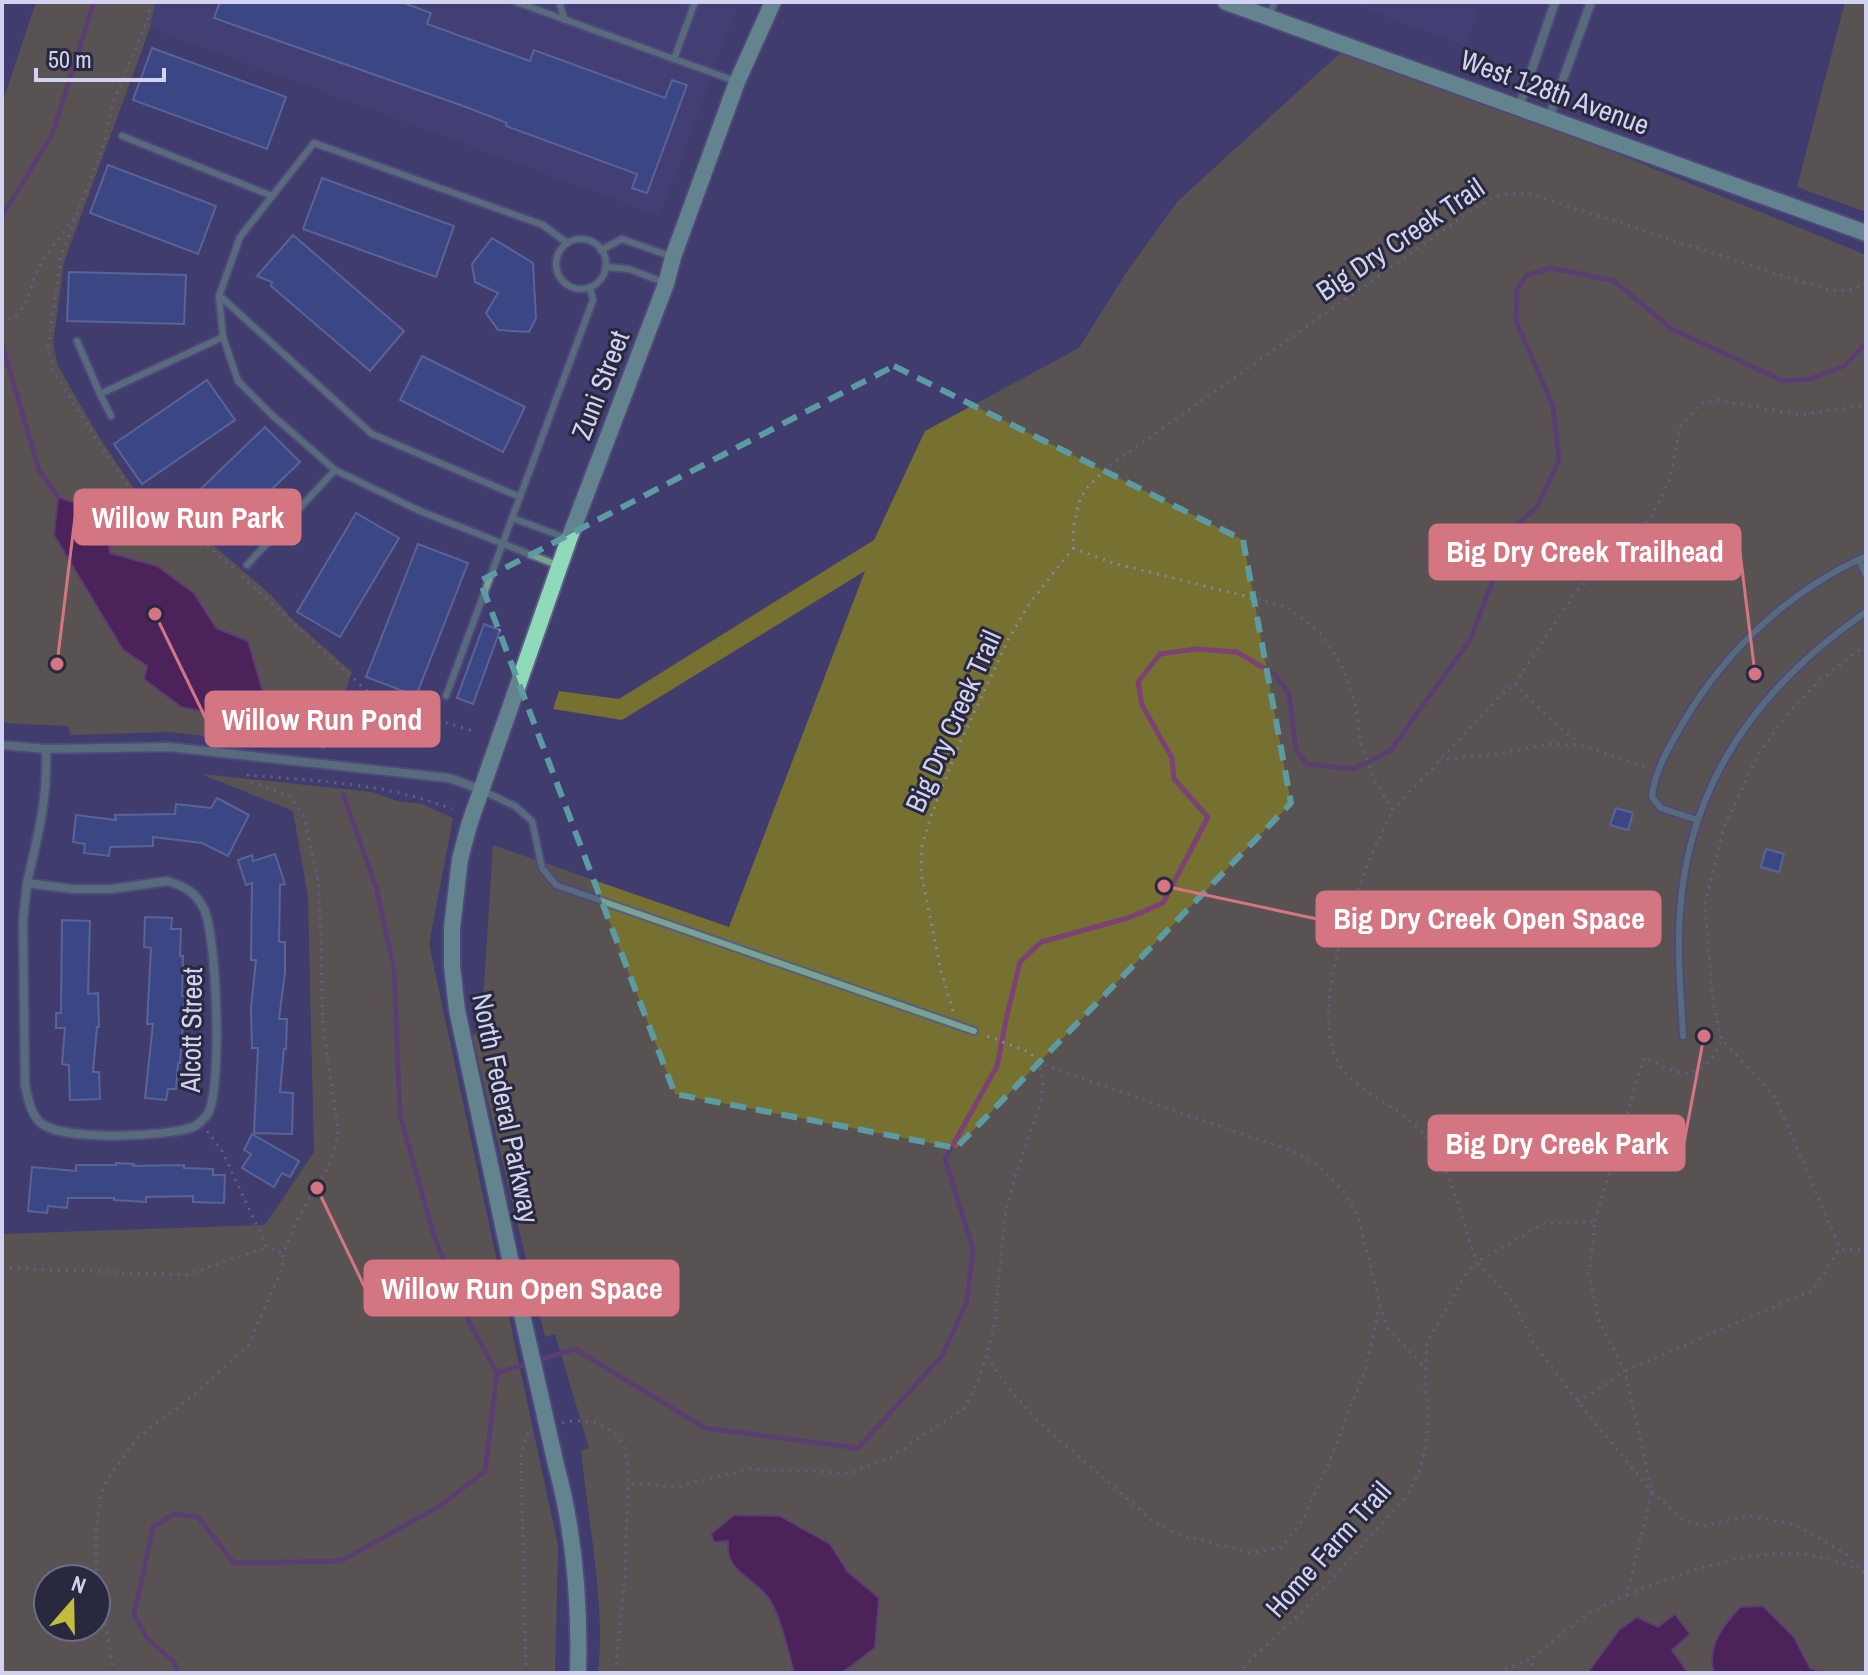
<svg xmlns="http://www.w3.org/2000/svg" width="1868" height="1675" font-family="'Archivo Narrow',sans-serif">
  <rect width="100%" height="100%" fill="#403d6e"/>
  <!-- built -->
  <g fill="#47447c">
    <path d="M155,2H739L660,216L150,28Z"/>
    <path d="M1347,2H1481L1465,46Z"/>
  </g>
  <!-- green -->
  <g fill="#767031" fill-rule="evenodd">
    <path d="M36,2H155L150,28L64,262L53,344L58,366L99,437L133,487L176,513L271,595L292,619L352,672L325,749L169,732L71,735L68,726L2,723V104Z"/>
    <path d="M1845,2H1866V212L1797,187Z"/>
    <path d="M1349,45L1866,255V1673H598C606,1606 588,1520 581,1451L589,1448L555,1334L545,1337L472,1035L481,1032L493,845L729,927L865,571L622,720L553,709L559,691L619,699L874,540L925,431L1079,348L1128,270L1178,201Z"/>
    <path d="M201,774L372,792L397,801L422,804L453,818L429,944L558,1546L555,1673H2V1234L265,1225L314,1152L308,897L293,811ZM48,1579H96V1627H48Z"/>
  </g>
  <!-- water -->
  <g fill="#590340" stroke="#7d4175" stroke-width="2">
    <path d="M58,497L73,502L108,535L110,553L157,566L194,593L216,628L248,641L263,692L247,714L235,719L181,707L144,679L147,666L123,650L54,535Z"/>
    <path d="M734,1515L780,1516L830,1544L848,1572L879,1598L875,1648L842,1673H794C788,1651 780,1612 766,1595C749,1575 725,1571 728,1541L714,1542L711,1534Z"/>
    <path d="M1763,1606L1794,1637L1810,1668L1825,1673H1714C1706,1646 1723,1626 1740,1607Z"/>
    <path d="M1675,1614L1690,1634L1672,1650L1688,1673H1590L1589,1671L1619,1630L1637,1617L1658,1627Z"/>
  </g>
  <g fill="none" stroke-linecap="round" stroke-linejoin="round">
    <!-- stream -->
    <g stroke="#7d4175" stroke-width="5">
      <path d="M2,216L52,135L94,2"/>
      <path d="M2,344L39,470L58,497"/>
      <path d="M258,702L274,725"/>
      <path d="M343,794L376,887L394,969L400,1115L433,1233L468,1320L497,1373"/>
      <path d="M177,1673L175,1663L147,1638L134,1615L153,1527L174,1514L198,1517L234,1563L341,1561L440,1506L485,1471L497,1373L575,1349L705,1428L858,1448L942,1356L967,1301L973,1249L945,1159L997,1066L1007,1015L1020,962L1041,942L1128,918L1163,903L1208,817L1174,779L1172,758L1142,705L1138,682L1160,654L1196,649L1237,652L1274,674L1289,693L1296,750L1307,764L1353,769L1390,751L1470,640L1491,585L1497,543L1537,507L1559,460L1553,406L1516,321L1517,289L1527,275L1551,268L1614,281L1672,329L1783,381L1810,379L1844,366L1866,343"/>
    </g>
  </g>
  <!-- building -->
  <g fill="#3556a3" stroke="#7992c5" stroke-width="2">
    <path d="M220,2H401L431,13L427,24L530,61L534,50L665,98L672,80L687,85L647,193L632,188L637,174L506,126L507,123L466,107L214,18Z"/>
    <path d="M152,48L286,97L267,149L133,100Z"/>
    <path d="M108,165L216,206L198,254L90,213Z"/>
    <path d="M322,178L454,226L436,277L303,229Z"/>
    <path d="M293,235L404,331L370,371L271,286L272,282L257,276Z"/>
    <path d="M492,238L533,263L536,318L529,332L498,330L486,313L498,293L475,282L472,264Z"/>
    <path d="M69,272L186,275L184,324L67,321Z"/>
    <path d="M422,356L525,407L503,452L400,400Z"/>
    <path d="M207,380L235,420L142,484L114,444Z"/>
    <path d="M265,427L300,462L215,544L181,508Z"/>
    <path d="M356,513L399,538L340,637L297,612Z"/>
    <path d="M418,544L468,563L416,696L366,677Z"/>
    <path d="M484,624L500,630L473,704L457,698Z"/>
    <path d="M217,798L249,815L228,856L202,843L153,837V846L110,847L109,856L84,853L85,844L73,842L76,815L116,820L115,815L175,814L176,804L211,808Z"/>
    <path d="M1616,808L1633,813L1628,830L1610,825Z"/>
    <path d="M1766,849L1784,854L1779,872L1761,867Z"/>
    <path d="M275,854L285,884L280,885L279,942H285V972L279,1019H287L286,1049H284L280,1092L293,1093L292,1134L254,1133L258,1048H252L251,1008L256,960H251L252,883L246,885L238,860L252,855L253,861Z"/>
    <path d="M145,917L172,918L171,929H181L180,956H183L182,996H185L180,1063H178L176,1089H168L166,1100L145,1098L153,1024H147L151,948L144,947Z"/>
    <path d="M62,920L90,921L88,994L98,993L99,1027H97L93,1072H99L100,1099L70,1100L69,1065L62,1064L65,1028H56V1013H61Z"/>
    <path d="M252,1134L299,1161L290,1177L282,1173L274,1187L242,1168L251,1154L244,1150Z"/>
    <path d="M116,1163L134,1164L133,1166L184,1165V1168L213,1169V1175H225L224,1203L193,1202V1196L146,1197V1202L114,1200V1198H68L67,1208L48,1206L47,1213L28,1211L32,1167L76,1171V1165H116Z"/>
  </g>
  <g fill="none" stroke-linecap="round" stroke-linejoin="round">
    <!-- service casing -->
    <g stroke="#5d5b88" stroke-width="10">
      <g id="service">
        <path d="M516,2L735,81"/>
        <path d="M559,2L565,20"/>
        <path d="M1268,17L1275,2"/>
        <path d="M674,59L695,2"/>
        <path d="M122,136L272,196"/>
        <circle cx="581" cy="264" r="25"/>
        <path d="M601,250L622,239L670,256"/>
        <path d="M605,267L629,269L663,282"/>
        <path d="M221,297L372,434L520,497"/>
        <path d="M77,341L100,394L223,337"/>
        <path d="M100,394L111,416"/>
        <path d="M512,518L569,539"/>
        <path d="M1859,560L1866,575"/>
        <path d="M247,565L335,470"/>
        <path d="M557,565L420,511L335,470L272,415L238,381L223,337L219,296L240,237L314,143L543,225L567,243"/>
        <path d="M446,696L593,300L590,287"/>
        <path d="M483,791L515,806L532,821L542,868L556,885L974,1031"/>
        <path d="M1697,820L1661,808L1652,797C1654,775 1665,754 1676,735C1719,657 1784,593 1866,556"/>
        <path d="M1683,1036C1681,996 1677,954 1680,913C1688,781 1760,685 1866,612"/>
      </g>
    </g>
    <!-- minor casing -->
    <g stroke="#5d5b88" stroke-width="12">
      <g id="minor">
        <path d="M1519,107L1555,2"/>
        <path d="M1549,118L1591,2"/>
        <path d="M2,745L46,749L169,747L449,778L480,789"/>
        <path d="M167,881C184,886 196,892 204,909C217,936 223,1093 207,1115C203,1120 198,1125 193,1127C165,1137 66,1141 42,1124C31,1116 28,1098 25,1085L23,921L27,883L72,889H112Z"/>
        <path d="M27,883C38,835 48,798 46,749"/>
      </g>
    </g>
    <!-- secondary casing -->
    <g stroke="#5d5b88" stroke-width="20">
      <g id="secondary">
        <path d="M1226,2L1866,233"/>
        <path d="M521,1310L457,1010L452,966V928L460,859L469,825L569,539L666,284L673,257L737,82L773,2"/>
        <path d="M556,1465C575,1534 580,1602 578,1673"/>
      </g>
    </g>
    <!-- path -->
    <g stroke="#8685ac" stroke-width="3" stroke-dasharray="2 6" stroke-linecap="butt">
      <path d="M151,2L148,18L113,103L104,143L61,256L48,348L53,370L97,441L132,491L165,508L236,571"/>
      <path d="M2,324C31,309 27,294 38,269C47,251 63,234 75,217"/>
      <path d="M1073,548L1113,563L1285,606L1307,622L1322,635L1341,664L1356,707L1361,744L1374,779L1393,810C1365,863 1299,1017 1343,1070C1368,1100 1409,1110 1431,1143C1456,1180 1461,1222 1477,1262L1466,1274L1427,1342L1425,1384L1429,1417L1425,1448L1420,1470L1407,1496L1302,1611L1238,1673"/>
      <path d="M242,576L379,702L476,732"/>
      <path d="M1866,645L1818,682L1789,712L1759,753L1724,827L1705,904L1713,1004L1722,1040L1775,1097L1840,1248L1866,1251"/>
      <path d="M1515,684L1560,728L1580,744"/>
      <path d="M1439,760L1497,754L1550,744L1581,745L1649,768"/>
      <path d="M1393,810L1500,696L1515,684L1574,594L1652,516L1670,479L1680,427L1701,403L1718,400L1800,415L1866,405"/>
      <path d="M953,1011L941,971L921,873L922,846L930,819L957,749L1008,640L1029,604L1073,548L1074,524L1080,499L1087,488L1109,466L1465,215C1487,200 1499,193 1527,193L1831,291L1853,290L1866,282"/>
      <path d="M207,1131L222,1151L267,1247L283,1254"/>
      <path d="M1595,1221L1644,1057C1681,1077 1701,1085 1722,1040"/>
      <path d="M2,1268L186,1275L267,1247"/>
      <path d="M1380,1305L1388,1328L1426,1369"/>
      <path d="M987,1356L1003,1381L1036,1419L1155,1523L1181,1535L1251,1553L1281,1547L1303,1520L1327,1467L1366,1368L1380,1304L1359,1220L1346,1194L1317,1164L1292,1151L1039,1063"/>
      <path d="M1578,1402L1625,1371L1598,1319L1589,1274L1595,1221L1543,1224L1477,1262L1513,1301L1534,1344L1578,1402L1652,1492L1681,1519L1703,1526L1748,1516L1793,1524L1845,1553L1866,1574"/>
      <path d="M562,1423C582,1417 614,1424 623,1445C628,1457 627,1471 628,1483L676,1487L748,1469L851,1473L892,1456L964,1409L978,1382L994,1328L1005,1216L1014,1180L1041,1102L1043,1081L1039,1063L1029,1052L982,1034"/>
      <path d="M1627,1595C1686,1572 1745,1548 1810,1555C1826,1557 1842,1565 1858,1569"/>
      <path d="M40,1673H47"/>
      <path d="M114,1673L96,1569V1530L101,1494L108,1478L138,1437L195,1394L248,1345L282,1269L283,1254L298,1218L327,1169L335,1150L338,1130L323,1026L319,885L304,817L290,796L252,782L248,775C317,781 386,783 452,809"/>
      <path d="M526,1673L521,1454L527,1434L532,1432"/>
      <path d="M615,1673L625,1575L628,1483"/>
      <path d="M1498,1673L1533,1657"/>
      <path d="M1531,1673L1533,1657L1590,1612L1627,1595L1652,1492L1625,1371L1813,1290L1839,1249"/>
    </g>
    <!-- service -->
    <use href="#service" stroke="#76a48f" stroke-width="6"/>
    <!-- minor -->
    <use href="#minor" stroke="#76a48f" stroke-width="8"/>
    <!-- secondary -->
    <use href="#secondary" stroke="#8fdab8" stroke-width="16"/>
    <!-- secondary-bridge casing -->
    <g stroke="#5d5b88" stroke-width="20" stroke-linecap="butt">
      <path id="secondary-bridge" d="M521,1310L556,1465"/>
    </g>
    <!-- secondary-bridge -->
    <use href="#secondary-bridge" stroke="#8fdab8" stroke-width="16"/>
  </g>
  <!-- marked area -->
  <path d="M0 0H1868V1675H0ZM894,366L1243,540L1291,803L956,1148L675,1094L480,581Z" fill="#403d6e" fill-opacity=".55" fill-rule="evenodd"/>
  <path fill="none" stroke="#5d9ba2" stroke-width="6" stroke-dasharray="16 10" stroke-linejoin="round" d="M894,366L1243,540L1291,803L956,1148L675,1094L480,581Z"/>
  <g text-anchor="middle" stroke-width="6" stroke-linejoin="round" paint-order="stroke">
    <!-- street labels -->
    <g font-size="28" fill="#d2d3f1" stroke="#28283f">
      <text transform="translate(1555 92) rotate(20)" y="10">West 128th Avenue</text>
      <text transform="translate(1400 239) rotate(-34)" y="10">Big Dry Creek Trail</text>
      <text transform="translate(600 385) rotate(-69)" y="10">Zuni Street</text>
      <text transform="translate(953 721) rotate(-66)" y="10">Big Dry Creek Trail</text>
      <text transform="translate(191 1030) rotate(-89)" y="10">Alcott Street</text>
      <text transform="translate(506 1108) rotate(78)" y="10">North Federal Parkway</text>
      <text transform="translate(1328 1549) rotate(-48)" y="10">Home Farm Trail</text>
    </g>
  </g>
  <!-- callouts -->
  <path fill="none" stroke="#d47582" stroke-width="3" d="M57 664L75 517M1755 674L1740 552M155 614L206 719M1164 886L1317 919M1704 1036L1684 1143M317 1188L365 1288"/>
  <g fill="#d47582" stroke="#28283f" stroke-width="3">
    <circle cx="57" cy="664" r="8"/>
    <circle cx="1755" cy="674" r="8"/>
    <circle cx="155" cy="614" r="8"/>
    <circle cx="1164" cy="886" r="8"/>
    <circle cx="1704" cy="1036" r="8"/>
    <circle cx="317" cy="1188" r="8"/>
  </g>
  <g fill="#d47582" stroke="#d47582" stroke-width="3">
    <rect x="75" y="490" width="225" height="54" rx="8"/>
    <rect x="1430" y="525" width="310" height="54" rx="8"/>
    <rect x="206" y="692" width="233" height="54" rx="8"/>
    <rect x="1317" y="892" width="343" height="54" rx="8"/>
    <rect x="1429" y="1116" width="255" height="54" rx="8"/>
    <rect x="365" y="1261" width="313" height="54" rx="8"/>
  </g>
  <g font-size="30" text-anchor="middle" font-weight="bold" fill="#fff">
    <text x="188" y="528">Willow Run Park</text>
    <text x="1585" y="562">Big Dry Creek Trailhead</text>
    <text x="322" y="730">Willow Run Pond</text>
    <text x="1489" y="929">Big Dry Creek Open Space</text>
    <text x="1557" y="1154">Big Dry Creek Park</text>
    <text x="522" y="1299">Willow Run Open Space</text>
  </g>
  <!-- border -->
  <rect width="1868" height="1675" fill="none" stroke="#d2d3f1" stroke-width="8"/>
  <!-- north arrow -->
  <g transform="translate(72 1603) rotate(20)"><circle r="38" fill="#28283f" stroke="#6c6c86" stroke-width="2"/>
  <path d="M0-6L14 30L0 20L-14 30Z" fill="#c6bc3c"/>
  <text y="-12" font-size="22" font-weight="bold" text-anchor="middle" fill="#d2d3f1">N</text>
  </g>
  <!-- scale -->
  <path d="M36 68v12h128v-12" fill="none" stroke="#d2d3f1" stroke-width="4"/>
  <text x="48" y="68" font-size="24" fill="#d2d3f1" stroke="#28283f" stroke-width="6" paint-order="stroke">50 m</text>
</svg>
